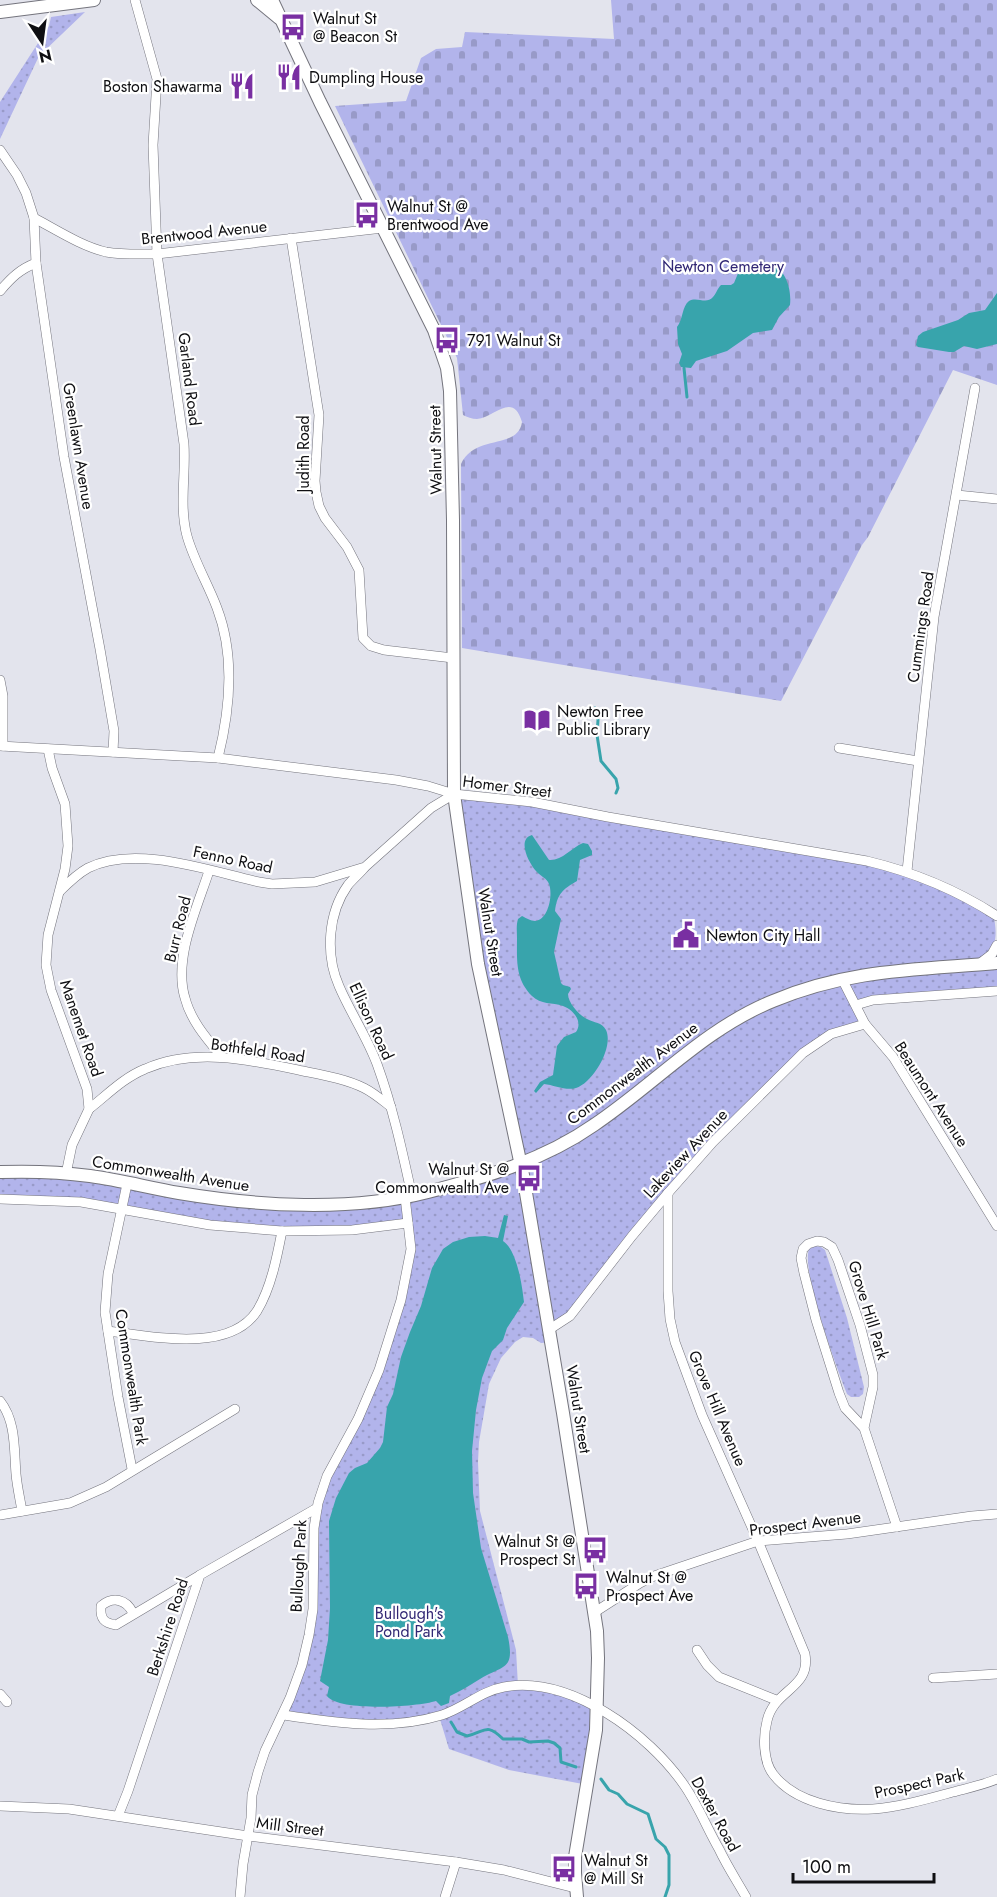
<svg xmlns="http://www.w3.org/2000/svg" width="997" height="1897" font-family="Jost,sans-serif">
  <defs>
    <pattern id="green-dots" width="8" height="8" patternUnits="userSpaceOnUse" patternTransform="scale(1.5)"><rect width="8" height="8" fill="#b2b4eb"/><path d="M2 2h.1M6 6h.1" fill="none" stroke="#989ac8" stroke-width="1.8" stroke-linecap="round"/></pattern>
    <pattern id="cemetery-stones" width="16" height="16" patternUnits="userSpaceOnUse" patternTransform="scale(1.5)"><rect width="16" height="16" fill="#b2b4eb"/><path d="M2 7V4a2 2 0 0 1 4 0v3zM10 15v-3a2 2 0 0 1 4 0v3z" fill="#989ac8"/></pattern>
  </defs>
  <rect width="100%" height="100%" fill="#e3e4ed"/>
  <!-- green -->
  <g fill="url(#green-dots)">
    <path d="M85,12L39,56L0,139V102L49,26L51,17Z"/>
    <path d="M454,794L532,802L888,866L993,913C997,931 997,941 989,958L997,963V991L856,1005L865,1024L816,1043L713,1142L570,1316L550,1329L552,1342L541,1343L533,1338L523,1337L515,1342L501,1358L489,1384L479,1442L478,1462L480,1511L516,1650L518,1686L535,1687L598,1708L588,1785L509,1770L449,1749L439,1716L400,1722L284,1715L306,1647L318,1503L379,1371L409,1264L408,1223L282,1231L121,1208L0,1199V1172L66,1174L212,1198L378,1200L521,1164L478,964Z"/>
    <path d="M815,1246L821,1247L825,1250L847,1318L864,1387L863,1394L859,1397H851L847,1394C837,1369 801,1271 809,1249Z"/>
  </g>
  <!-- cemetery -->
  <path fill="url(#cemetery-stones)" d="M611,0H997V385L953,370L868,537L862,545L781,701L462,648L461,464C475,434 518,450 522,422C513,391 495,417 477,419C472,419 467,417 463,415L457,358L335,106L406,101L421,58L436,49L462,47L465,32L614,39Z"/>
  <!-- water -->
  <g fill="#38a4ac">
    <path d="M763,262C784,263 792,287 790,305L779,317L772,330L753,333L727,351L696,361L691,368L681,367L679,363L682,354L678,344L677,327C683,320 682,306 689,301C697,296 706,305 713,297C716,294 717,289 721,285H731L734,283L739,271L745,267Z"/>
    <path d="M997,293V344L977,349L964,346L954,352H949L918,347L916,345L918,336L923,332L958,320L969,313L985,310Z"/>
    <path d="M532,835L549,860C562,861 571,848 583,843L588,844L592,851V855L580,860L577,881C563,889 557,894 555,911L561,919L554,952L561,983L563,985L570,987L571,989L568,994C568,1003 579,1015 587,1019C594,1023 602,1022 606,1030C614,1047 593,1083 576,1088C566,1091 554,1085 544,1084L536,1093L534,1091L540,1082L553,1075L557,1046L564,1037L576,1032C583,1022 574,1010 563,1006C552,1002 541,1005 532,996C515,979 517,960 517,938C517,932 516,926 518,919L522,916C526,918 531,921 535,921C549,920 553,894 549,884C547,878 540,876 536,871C528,862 517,839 532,835Z"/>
    <path d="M504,1215L508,1216L503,1241C517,1250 522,1285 524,1302L507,1328L503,1340L492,1351L482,1378L476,1410L472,1451L473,1493L481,1548L508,1637C515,1671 503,1665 480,1679C470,1685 461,1691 450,1696L449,1703L441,1706L436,1701C417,1707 339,1712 327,1696L329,1687L320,1681L328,1640L330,1608L329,1521L336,1498L349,1473L355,1468L367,1463L380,1448L383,1442L387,1407L393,1394L401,1357L410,1332L421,1306L432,1268L439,1256L443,1249L453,1242L469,1237L485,1236L498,1238Z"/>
  </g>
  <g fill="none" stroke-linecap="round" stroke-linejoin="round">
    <!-- stream -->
    <g stroke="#38a4ac" stroke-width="3">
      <path d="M684,368L687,397"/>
      <path d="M595,708L598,720L597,735L601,761L616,779L618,788L616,793"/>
      <path d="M451,1722L457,1732L467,1736C485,1732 486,1722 503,1739H522L529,1742L548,1741L554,1743L560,1748L561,1762L576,1767"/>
      <path d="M601,1779L609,1790L618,1794L627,1804L648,1814L656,1839L665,1847L669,1855V1885L665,1897"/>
    </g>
    <!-- minor casing -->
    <g stroke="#74747d" stroke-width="10">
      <g id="minor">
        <path d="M135,0L157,79L153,145L157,254L184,444C186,474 179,506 187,536C194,561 208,584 217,608C235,655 230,710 218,758"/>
        <path d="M0,150L17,175L26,193L34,218L36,263L64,457L100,649L114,731L113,752"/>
        <path d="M34,218C57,230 81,246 106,252C123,255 140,254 157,254L383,228"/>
        <path d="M291,238L319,415L315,481L316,492L319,506L325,518L347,547L359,570L363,638L371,646L384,650L453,658"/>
        <path d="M0,291C11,278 20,269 36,263"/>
        <path d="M957,495L997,499"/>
        <path d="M0,680L3,696V746"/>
        <path d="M0,746L218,758L396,780L428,786L454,794L532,802L608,817L867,861C913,872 957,890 997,916"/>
        <path d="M839,748L918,761"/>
        <path d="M48,749L52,768L65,804L68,846L65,869L48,935L46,965L51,990L87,1089L89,1109L72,1145L66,1174"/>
        <path d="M364,868C359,874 353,879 348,885C328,913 325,954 339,986C350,1012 367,1037 377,1064C393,1108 402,1150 412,1196"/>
        <path d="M209,871C197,908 173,959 185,998C191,1021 207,1039 222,1057"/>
        <path d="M907,871L934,617L975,388"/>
        <path d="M60,891C68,883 77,874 88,868C135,844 210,871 259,882L272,884L315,882L365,867L431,808L454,794"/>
        <path d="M979,964L992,954L997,945"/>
        <path d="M842,979L865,1024L893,1057L997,1226"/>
        <path d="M856,1005L873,1000L997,991"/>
        <path d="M89,1109C107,1095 123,1078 145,1069C195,1047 251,1060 303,1071C323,1075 346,1079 364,1088C374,1093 382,1100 391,1107"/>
        <path d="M127,1184L108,1274L105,1312L118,1397L132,1469"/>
        <path d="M668,1193V1291L670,1319L675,1342L702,1415L758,1541L805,1654C811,1689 774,1689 767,1721C763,1736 763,1761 773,1774C795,1803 840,1811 873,1809C900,1807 927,1799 953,1792C968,1788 983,1785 997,1779"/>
        <path d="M0,1199L81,1202L210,1225L282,1231L352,1230L408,1223"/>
        <path d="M550,1329L570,1316L632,1236L668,1193L713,1142L803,1053L831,1034L865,1024"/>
        <path d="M108,1331C151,1336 229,1354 257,1311C271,1288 277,1257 282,1231"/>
        <path d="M0,1401C16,1421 14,1449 16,1474C17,1486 20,1499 22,1511"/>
        <path d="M864,1428L845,1408L839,1393L816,1320L804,1273L801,1258L803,1249L808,1244L817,1241L824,1242L832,1247L838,1260L860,1325L873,1375V1387L864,1428L897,1527"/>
        <path d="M0,1515L70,1503L106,1487L235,1409"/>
        <path d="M595,1612L640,1583L654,1576L758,1541L847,1534L972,1516L997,1514"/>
        <path d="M133,1613C126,1599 113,1596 101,1606C100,1619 104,1623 116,1625L200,1575"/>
        <path d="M697,1650L707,1665L719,1677L776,1700"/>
        <path d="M933,1678L997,1674"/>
        <path d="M0,1694L7,1702"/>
        <path d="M284,1715C336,1723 390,1731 442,1715C464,1708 481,1691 504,1687C570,1675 649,1734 684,1785C698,1805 707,1828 719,1849C727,1866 737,1881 746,1897"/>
        <path d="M0,1806L69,1809L248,1836L456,1862L504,1870L575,1888"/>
        <path d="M118,1816L128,1791L200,1575L317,1508"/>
        <path d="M240,1897L243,1864L251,1818L252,1795L258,1772L265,1751L290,1698L302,1665L309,1635L313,1609L314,1528L318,1503L327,1476L358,1419L379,1370L401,1300L411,1249L405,1197"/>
        <path d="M445,1897L456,1862"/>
      </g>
    </g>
    <!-- major casing -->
    <g stroke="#74747d" stroke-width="14">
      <g id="major">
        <path d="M257,0L279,18"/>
        <path d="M272,0L320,102L434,330L447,368L450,391L453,520L454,794L478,964L523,1175L563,1413L597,1631L598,1658L596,1730L575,1857V1873L577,1897"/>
        <path d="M0,12L94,0"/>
        <path d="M0,1172C30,1171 61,1172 90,1176C120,1180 150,1188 179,1193C257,1206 351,1212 428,1192C486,1177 544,1160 594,1125C655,1084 704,1029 773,1001C849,969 917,970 997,963"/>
      </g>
    </g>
    <!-- minor -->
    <use href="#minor" stroke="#fff" stroke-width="9"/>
    <!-- major -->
    <use href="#major" stroke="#fff" stroke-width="12"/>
  </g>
  <!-- icons -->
  <defs>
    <g id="bus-bare" transform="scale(2.07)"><path d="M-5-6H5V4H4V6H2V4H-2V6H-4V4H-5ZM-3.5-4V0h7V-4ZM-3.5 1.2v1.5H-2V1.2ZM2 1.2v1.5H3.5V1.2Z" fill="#792fa2" stroke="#fff" stroke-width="2.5" paint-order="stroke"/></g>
    <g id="restaurant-bare" transform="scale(2.07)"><path d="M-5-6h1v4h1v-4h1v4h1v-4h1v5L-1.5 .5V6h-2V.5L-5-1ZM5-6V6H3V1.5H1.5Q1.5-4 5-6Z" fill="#792fa2" stroke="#fff" stroke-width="2.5" paint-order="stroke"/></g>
    <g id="library-bare" transform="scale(2.07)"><path d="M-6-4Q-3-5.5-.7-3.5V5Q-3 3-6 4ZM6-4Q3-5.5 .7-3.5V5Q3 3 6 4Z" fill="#792fa2" stroke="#fff" stroke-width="2.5" paint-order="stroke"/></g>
    <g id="civic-bare" transform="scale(2.07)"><path d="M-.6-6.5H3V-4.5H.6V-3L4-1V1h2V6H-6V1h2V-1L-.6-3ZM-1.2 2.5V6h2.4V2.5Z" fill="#792fa2" stroke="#fff" stroke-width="2.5" paint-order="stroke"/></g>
  </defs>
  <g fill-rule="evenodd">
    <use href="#bus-bare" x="293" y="27"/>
    <use href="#restaurant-bare" x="289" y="77"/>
    <use href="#restaurant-bare" x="242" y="86"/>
    <use href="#bus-bare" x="367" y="215"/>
    <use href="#bus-bare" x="447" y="340"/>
    <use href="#library-bare" x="537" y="720"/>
    <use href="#civic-bare" x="686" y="935"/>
    <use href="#bus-bare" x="529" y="1178"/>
    <use href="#bus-bare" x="595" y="1550"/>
    <use href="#bus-bare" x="586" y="1586"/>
    <use href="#bus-bare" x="564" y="1869"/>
  </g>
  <g text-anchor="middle" stroke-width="4.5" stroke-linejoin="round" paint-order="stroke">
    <!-- poi labels -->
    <g font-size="16" fill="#0f0f12" stroke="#fff" text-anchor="start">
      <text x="313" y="24">Walnut St<tspan x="313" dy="18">@ Beacon St</tspan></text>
      <text x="309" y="83">Dumpling House</text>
      <text x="222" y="92" text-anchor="end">Boston Shawarma</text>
      <text x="387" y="212">Walnut St @<tspan x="387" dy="18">Brentwood Ave</tspan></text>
      <text x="467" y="346">791 Walnut St</text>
      <text x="557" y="717">Newton Free<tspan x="557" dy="18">Public Library</tspan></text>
      <text x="706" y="941">Newton City Hall</text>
      <text x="509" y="1175" text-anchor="end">Walnut St @<tspan x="509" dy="18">Commonwealth Ave</tspan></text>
      <text x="575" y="1547" text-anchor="end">Walnut St @<tspan x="575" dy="18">Prospect St</tspan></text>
      <text x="606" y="1583">Walnut St @<tspan x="606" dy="18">Prospect Ave</tspan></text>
      <text x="584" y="1866">Walnut St<tspan x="584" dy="18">@ Mill St</tspan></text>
    </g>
    <!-- street labels -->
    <g font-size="16" fill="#0f0f12" stroke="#fff">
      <text transform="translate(204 232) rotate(-6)" y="6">Brentwood Avenue</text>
      <text transform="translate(190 379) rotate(83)" y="6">Garland Road</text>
      <text transform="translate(79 446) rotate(81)" y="6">Greenlawn Avenue</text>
      <text transform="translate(435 450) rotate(-91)" y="6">Walnut Street</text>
      <text transform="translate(303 454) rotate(-90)" y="6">Judith Road</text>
      <text transform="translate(920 627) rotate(-82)" y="6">Cummings Road</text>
      <text transform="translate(507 786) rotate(7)" y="6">Homer Street</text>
      <text transform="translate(233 859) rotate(12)" y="6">Fenno Road</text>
      <text transform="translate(177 929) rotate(-76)" y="6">Burr Road</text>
      <text transform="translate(491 932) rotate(81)" y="6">Walnut Street</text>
      <text transform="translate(372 1021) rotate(65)" y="6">Ellison Road</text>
      <text transform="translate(82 1028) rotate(71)" y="6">Manemet Road</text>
      <text transform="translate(258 1050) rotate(8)" y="6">Bothfeld Road</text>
      <text transform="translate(632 1073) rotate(-37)" y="6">Commonwealth Avenue</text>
      <text transform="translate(932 1094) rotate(57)" y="6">Beaumont Avenue</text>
      <text transform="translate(685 1153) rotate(-47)" y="6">Lakeview Avenue</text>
      <text transform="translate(171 1173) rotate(9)" y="6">Commonwealth Avenue</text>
      <text transform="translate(869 1310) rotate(73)" y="6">Grove Hill Park</text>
      <text transform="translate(132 1377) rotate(81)" y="6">Commonwealth Park</text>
      <text transform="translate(718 1408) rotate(67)" y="6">Grove Hill Avenue</text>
      <text transform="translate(579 1409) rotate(81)" y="6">Walnut Street</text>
      <text transform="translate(805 1523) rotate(-7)" y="6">Prospect Avenue</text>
      <text transform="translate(298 1566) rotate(-87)" y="6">Bullough Park</text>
      <text transform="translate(167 1627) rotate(-72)" y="6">Berkshire Road</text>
      <text transform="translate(919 1783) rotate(-12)" y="6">Prospect Park</text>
      <text transform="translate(716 1814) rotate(61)" y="6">Dexter Road</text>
      <text transform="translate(290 1826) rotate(7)" y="6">Mill Street</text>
    </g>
    <!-- park labels -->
    <g font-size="16" fill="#312774" stroke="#fff">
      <text x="723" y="272">Newton Cemetery</text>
      <text x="409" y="1619">Bullough's<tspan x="409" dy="18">Pond Park</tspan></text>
    </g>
  </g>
  <!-- north arrow -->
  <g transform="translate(42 42) rotate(167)" stroke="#ffffff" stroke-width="4.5" paint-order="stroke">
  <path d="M0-4.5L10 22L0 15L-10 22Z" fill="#0f0f12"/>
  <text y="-9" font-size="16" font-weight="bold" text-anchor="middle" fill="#0f0f12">N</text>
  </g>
  <!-- scale -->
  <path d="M793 1873v9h141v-9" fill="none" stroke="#0f0f12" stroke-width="3"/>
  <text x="802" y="1873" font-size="18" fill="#0f0f12" stroke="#ffffff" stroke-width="4.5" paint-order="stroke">100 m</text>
</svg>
